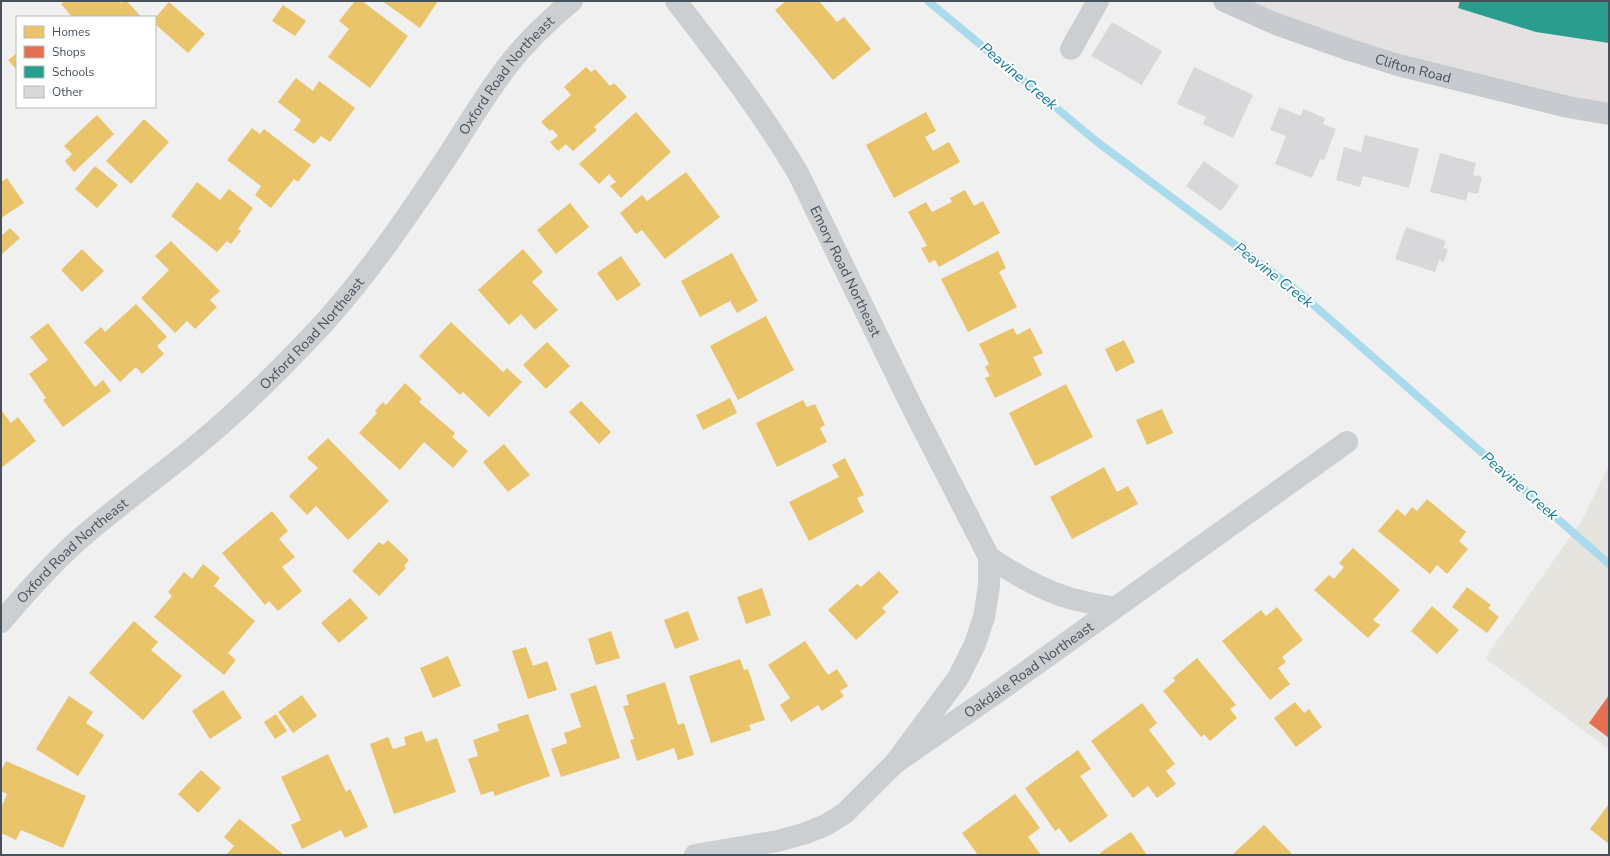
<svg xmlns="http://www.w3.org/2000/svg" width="1610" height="856" font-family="'Nunito Sans',sans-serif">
  <rect width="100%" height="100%" fill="#f1f0f0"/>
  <!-- commercial -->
  <path fill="#e5e4de" d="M1609,465V749L1485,658L1582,520Z"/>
  <!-- education -->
  <path fill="#e3e1e2" d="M1224,1H1609V114L1568,107Z"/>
  <!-- homes -->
  <g fill="#e9c46a">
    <path d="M65,1H119L121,3L124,1H127L141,17H72L61,4Z"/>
    <path d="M355,1H362L408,36L370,88L328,57L349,29L339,21Z"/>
    <path d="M382,1H438L420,28Z"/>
    <path d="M786,1H819L837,22L844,17L871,49L833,80L775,10Z"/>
    <path d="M169,2L205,34L188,53L155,24V18Z"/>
    <path d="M283,5L306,21L295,36L272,21Z"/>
    <path d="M17,53V70L8,60Z"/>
    <path d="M586,67L591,72L595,69L610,86L614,83L627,97L594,127L597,130L573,151L566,144L558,151L550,142L558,136L552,129L550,131L541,122L571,95L564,87Z"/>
    <path d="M296,78L313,91L319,81L355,108L330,142L321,136L314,144L294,130L301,120L278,102Z"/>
    <path d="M636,112L671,152L621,198L610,186L616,182L609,174L599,184L579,164Z"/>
    <path d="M926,112L936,131L925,137L933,151L949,142L960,162L894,198L866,145Z"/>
    <path d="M97,115L114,134L74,172L65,161L72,154L64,146Z"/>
    <path d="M144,119L169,142L131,184L106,161Z"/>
    <path d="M252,128L260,134L264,129L311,165L298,182L294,179L271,208L255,195L261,186L227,160Z"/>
    <path d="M95,166L118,185L97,208L75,189Z"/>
    <path d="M686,172L720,217L665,259L642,230L636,234L620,213L642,195L647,201Z"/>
    <path d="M7,178L24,203L1,218V182Z"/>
    <path d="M197,182L220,200L229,189L253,208L238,229L241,231L231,244L227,241L217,252L171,216Z"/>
    <path d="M965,190L974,206L983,201L1000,233L939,267L935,260L929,263L921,248L927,246L908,212L926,202L932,212L952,202L950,198Z"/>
    <path d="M570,203L589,227L556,254L537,230Z"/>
    <path d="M10,228L20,238L1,255V236Z"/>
    <path d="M171,241L220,291L210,300L217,307L195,329L187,321L175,333L141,298L169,270L155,256Z"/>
    <path d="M82,249L104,271L82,292L61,270Z"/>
    <path d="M523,249L543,272L532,282L558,310L535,330L521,314L509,325L478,290Z"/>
    <path d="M998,251L1006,268L999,272L1017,307L968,332L941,279Z"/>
    <path d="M732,253L758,301L737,313L730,301L700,317L681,281Z"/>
    <path d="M621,256L641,285L617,301L597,273Z"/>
    <path d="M136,304L167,337L157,346L164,354L142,374L136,367L120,382L84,342L101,327L105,332Z"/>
    <path d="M766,316L794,370L738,400L710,346Z"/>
    <path d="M451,322L503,372L507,368L522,382L489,417L463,392L460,395L419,356Z"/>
    <path d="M48,323L95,387L103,380L111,391L63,427L43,400L46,398L29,374L48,360L30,337Z"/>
    <path d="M1013,328L1017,335L1030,328L1043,353L1033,357L1042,375L995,398L985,378L990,376L985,367L989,364L979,344Z"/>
    <path d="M1124,340L1135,362L1116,372L1105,349Z"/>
    <path d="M547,342L570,366L546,389L523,365Z"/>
    <path d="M405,383L422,399L419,402L455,433L452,437L468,451L453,468L424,442L400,470L359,433L377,413L375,411L383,402L386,405Z"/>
    <path d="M1066,384L1093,437L1035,466L1009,413Z"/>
    <path d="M730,398L737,413L703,430L696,415Z"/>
    <path d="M803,400L807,407L815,404L825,425L820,428L827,442L777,467L756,423Z"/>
    <path d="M581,401L611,432L599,444L569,412Z"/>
    <path d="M1162,409L1173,433L1147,445L1136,420Z"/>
    <path d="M1,410L11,423L18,417L36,441L1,468Z"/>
    <path d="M328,438L389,501L348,540L316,506L307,515L289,496L318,468L307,458Z"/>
    <path d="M504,444L530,475L508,492L483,462Z"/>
    <path d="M845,458L864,495L857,498L864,512L809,541L789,502L839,477L832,465Z"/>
    <path d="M1104,467L1117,492L1128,486L1138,504L1072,539L1050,497Z"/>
    <path d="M1427,499L1466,532L1459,541L1468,549L1447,574L1437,565L1430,574L1378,531L1397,509L1405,516L1412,507L1417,511Z"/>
    <path d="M272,511L288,531L279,539L295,557L282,567L302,591L278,611L269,601L265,605L222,553Z"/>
    <path d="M388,540L409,560L404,566L406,568L379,596L352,571L379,542L383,545Z"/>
    <path d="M1353,548L1400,590L1373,620L1380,625L1368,638L1314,590L1329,575L1334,579L1344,567L1339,563Z"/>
    <path d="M203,564L220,578L214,586L255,621L228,653L236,660L224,675L154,617L172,596L168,592L184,572L192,579Z"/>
    <path d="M879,571L899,592L882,608L886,612L856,640L828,610L857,584L861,587Z"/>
    <path d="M1467,587L1491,605L1488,608L1499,617L1487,633L1452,607Z"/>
    <path d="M762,588L771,615L746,624L737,597Z"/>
    <path d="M350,598L368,618L339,643L321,623Z"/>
    <path d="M1432,606L1459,630L1437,654L1411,631Z"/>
    <path d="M1277,607L1303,640L1282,657L1286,662L1278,668L1290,684L1270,700L1222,641L1261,610L1266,616Z"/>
    <path d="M688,611L699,640L675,649L664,620Z"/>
    <path d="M134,621L158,642L151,650L182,676L143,720L89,673Z"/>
    <path d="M611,631L620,658L596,665L588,639Z"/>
    <path d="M805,641L828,675L837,669L848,686L840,691L844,696L822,711L818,705L791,722L780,705L790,698L768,665Z"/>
    <path d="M526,647L533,666L547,661L557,690L528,699L512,651Z"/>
    <path d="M448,656L461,686L433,698L420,668Z"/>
    <path d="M1197,658L1236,705L1230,709L1237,718L1210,741L1204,734L1201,737L1163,691L1175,681L1173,678Z"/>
    <path d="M740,659L744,670L748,669L765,720L749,725L751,730L711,743L689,676Z"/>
    <path d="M665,682L678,725L684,723L694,755L678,760L674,748L637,761L630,740L634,739L623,706L629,705L626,695Z"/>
    <path d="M596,685L620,758L561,777L551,749L567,743L564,733L581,727L570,694Z"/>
    <path d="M223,690L242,718L210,739L192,711Z"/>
    <path d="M302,695L317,716L293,733L278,712Z"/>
    <path d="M69,696L93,712L86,723L104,735L78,776L36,749Z"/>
    <path d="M1295,702L1304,713L1309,709L1322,727L1296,747L1274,718Z"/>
    <path d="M1142,703L1157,723L1149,730L1175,764L1166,771L1176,784L1157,798L1148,786L1133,798L1091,741Z"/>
    <path d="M276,714L287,731L275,739L264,722Z"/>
    <path d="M528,714L550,776L495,796L493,791L481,795L468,759L478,756L473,740L499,731L497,724Z"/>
    <path d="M422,731L426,742L437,738L456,792L394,814L370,744L388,737L393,749L406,745L404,737Z"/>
    <path d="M1078,750L1091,769L1080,776L1108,816L1070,843L1059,828L1055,831L1025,788Z"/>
    <path d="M328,754L346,792L350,789L368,827L345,838L341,830L302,849L291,825L301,820L281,777Z"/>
    <path d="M6,761L86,796L63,848L21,830L16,840L1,833V808L7,794L1,791V771Z"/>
    <path d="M201,770L221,788L198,813L178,794Z"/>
    <path d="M1015,794L1040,828L1028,837L1041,855H978L962,833Z"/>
    <path d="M1609,804V844L1590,829Z"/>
    <path d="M239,819L242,821L284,855H226L234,846L224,837Z"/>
    <path d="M1264,825L1293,855H1232Z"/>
    <path d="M1131,832L1147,855H1098L1104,850Z"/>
  </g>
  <!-- shops -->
  <path fill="#e76f51" d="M1609,695V738L1589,723Z"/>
  <!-- schools -->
  <path fill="#2a9d8f" d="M1460,1H1609V43L1536,32L1458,8Z"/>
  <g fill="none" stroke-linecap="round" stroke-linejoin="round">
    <!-- stream -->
    <path stroke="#aadbec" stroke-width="8" d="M928,1L1096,141L1301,294L1609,564"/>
  </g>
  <!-- building -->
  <g fill="#d8d8da">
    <path d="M1112,22L1162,51L1142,85L1091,56Z"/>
    <path d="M1194,67L1253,95L1233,138L1203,124L1206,117L1177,104Z"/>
    <path d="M1279,107L1301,116L1303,109L1325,118L1323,124L1336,129L1324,160L1320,159L1312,178L1275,164L1286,136L1270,130Z"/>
    <path d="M1365,135L1419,149L1409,188L1363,176L1360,187L1336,180L1344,147L1361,152Z"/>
    <path d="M1440,153L1476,163L1473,175L1482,177L1478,194L1468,192L1466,201L1430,192Z"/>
    <path d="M1204,161L1239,186L1221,211L1186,186Z"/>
    <path d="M1406,227L1446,241L1443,248L1448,249L1444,262L1439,260L1435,272L1395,259Z"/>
  </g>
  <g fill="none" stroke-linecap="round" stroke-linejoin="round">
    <!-- minor -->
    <g stroke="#cccfd1" stroke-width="22">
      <path id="s1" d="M676,1C719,57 762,112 798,173L912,407L989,557V586L984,617L975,644L958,678L895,763"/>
      <path d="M1071,49L1098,1"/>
      <path d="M989,557C1014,574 1040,589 1069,598C1083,602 1099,605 1114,608"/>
      <path id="s2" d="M1,622C24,595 48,568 74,544C113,509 156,479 197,445C242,408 283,367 323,324C369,273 407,217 445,160C466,128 485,95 509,64C527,41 549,20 572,1"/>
      <path id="s3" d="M695,855L778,841L806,833L826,825L845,813L895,763L999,691L1347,442"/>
    </g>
    <!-- major -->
    <path stroke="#c7cbcf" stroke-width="22" id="s4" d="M1224,1L1276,24L1350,50L1398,65L1568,107L1609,114"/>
  </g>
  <g text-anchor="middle" stroke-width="4" stroke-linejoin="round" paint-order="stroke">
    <!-- street labels -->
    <g font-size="14" fill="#47515c" stroke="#fff">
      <text dy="5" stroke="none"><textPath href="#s4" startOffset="201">Clifton Road</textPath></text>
      <text dy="5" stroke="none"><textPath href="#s2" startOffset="749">Oxford Road Northeast</textPath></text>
      <text dy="5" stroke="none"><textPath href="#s1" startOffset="320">Emory Road Northeast</textPath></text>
      <text dy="5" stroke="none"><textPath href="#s2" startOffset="425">Oxford Road Northeast</textPath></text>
      <text dy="5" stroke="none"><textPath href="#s2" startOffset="101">Oxford Road Northeast</textPath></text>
      <text dy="5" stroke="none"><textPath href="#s3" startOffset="391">Oakdale Road Northeast</textPath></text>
    </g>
    <!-- water labels -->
    <g font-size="15" font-style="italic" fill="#0e7aa0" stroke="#fff">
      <text transform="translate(1019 76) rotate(40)" y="5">Peavine Creek</text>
      <text transform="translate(1274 275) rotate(38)" y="5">Peavine Creek</text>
      <text transform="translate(1520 486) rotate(41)" y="5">Peavine Creek</text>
    </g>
  </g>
  <!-- border -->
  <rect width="1610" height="856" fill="none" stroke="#47515c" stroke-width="4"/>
  <!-- legend -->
  <rect x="16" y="16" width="140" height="92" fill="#ffffff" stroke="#b5b9be"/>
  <rect x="24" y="26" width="20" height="12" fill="#e9c46a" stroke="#b5b9be"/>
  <text x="52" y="36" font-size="12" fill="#47515c">Homes</text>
  <rect x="24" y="46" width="20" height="12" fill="#e76f51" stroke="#b5b9be"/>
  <text x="52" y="56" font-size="12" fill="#47515c">Shops</text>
  <rect x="24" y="66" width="20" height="12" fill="#2a9d8f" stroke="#b5b9be"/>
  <text x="52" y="76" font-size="12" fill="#47515c">Schools</text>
  <rect x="24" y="86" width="20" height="12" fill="#d8d8da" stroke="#b5b9be"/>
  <text x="52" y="96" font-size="12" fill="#47515c">Other</text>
</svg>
